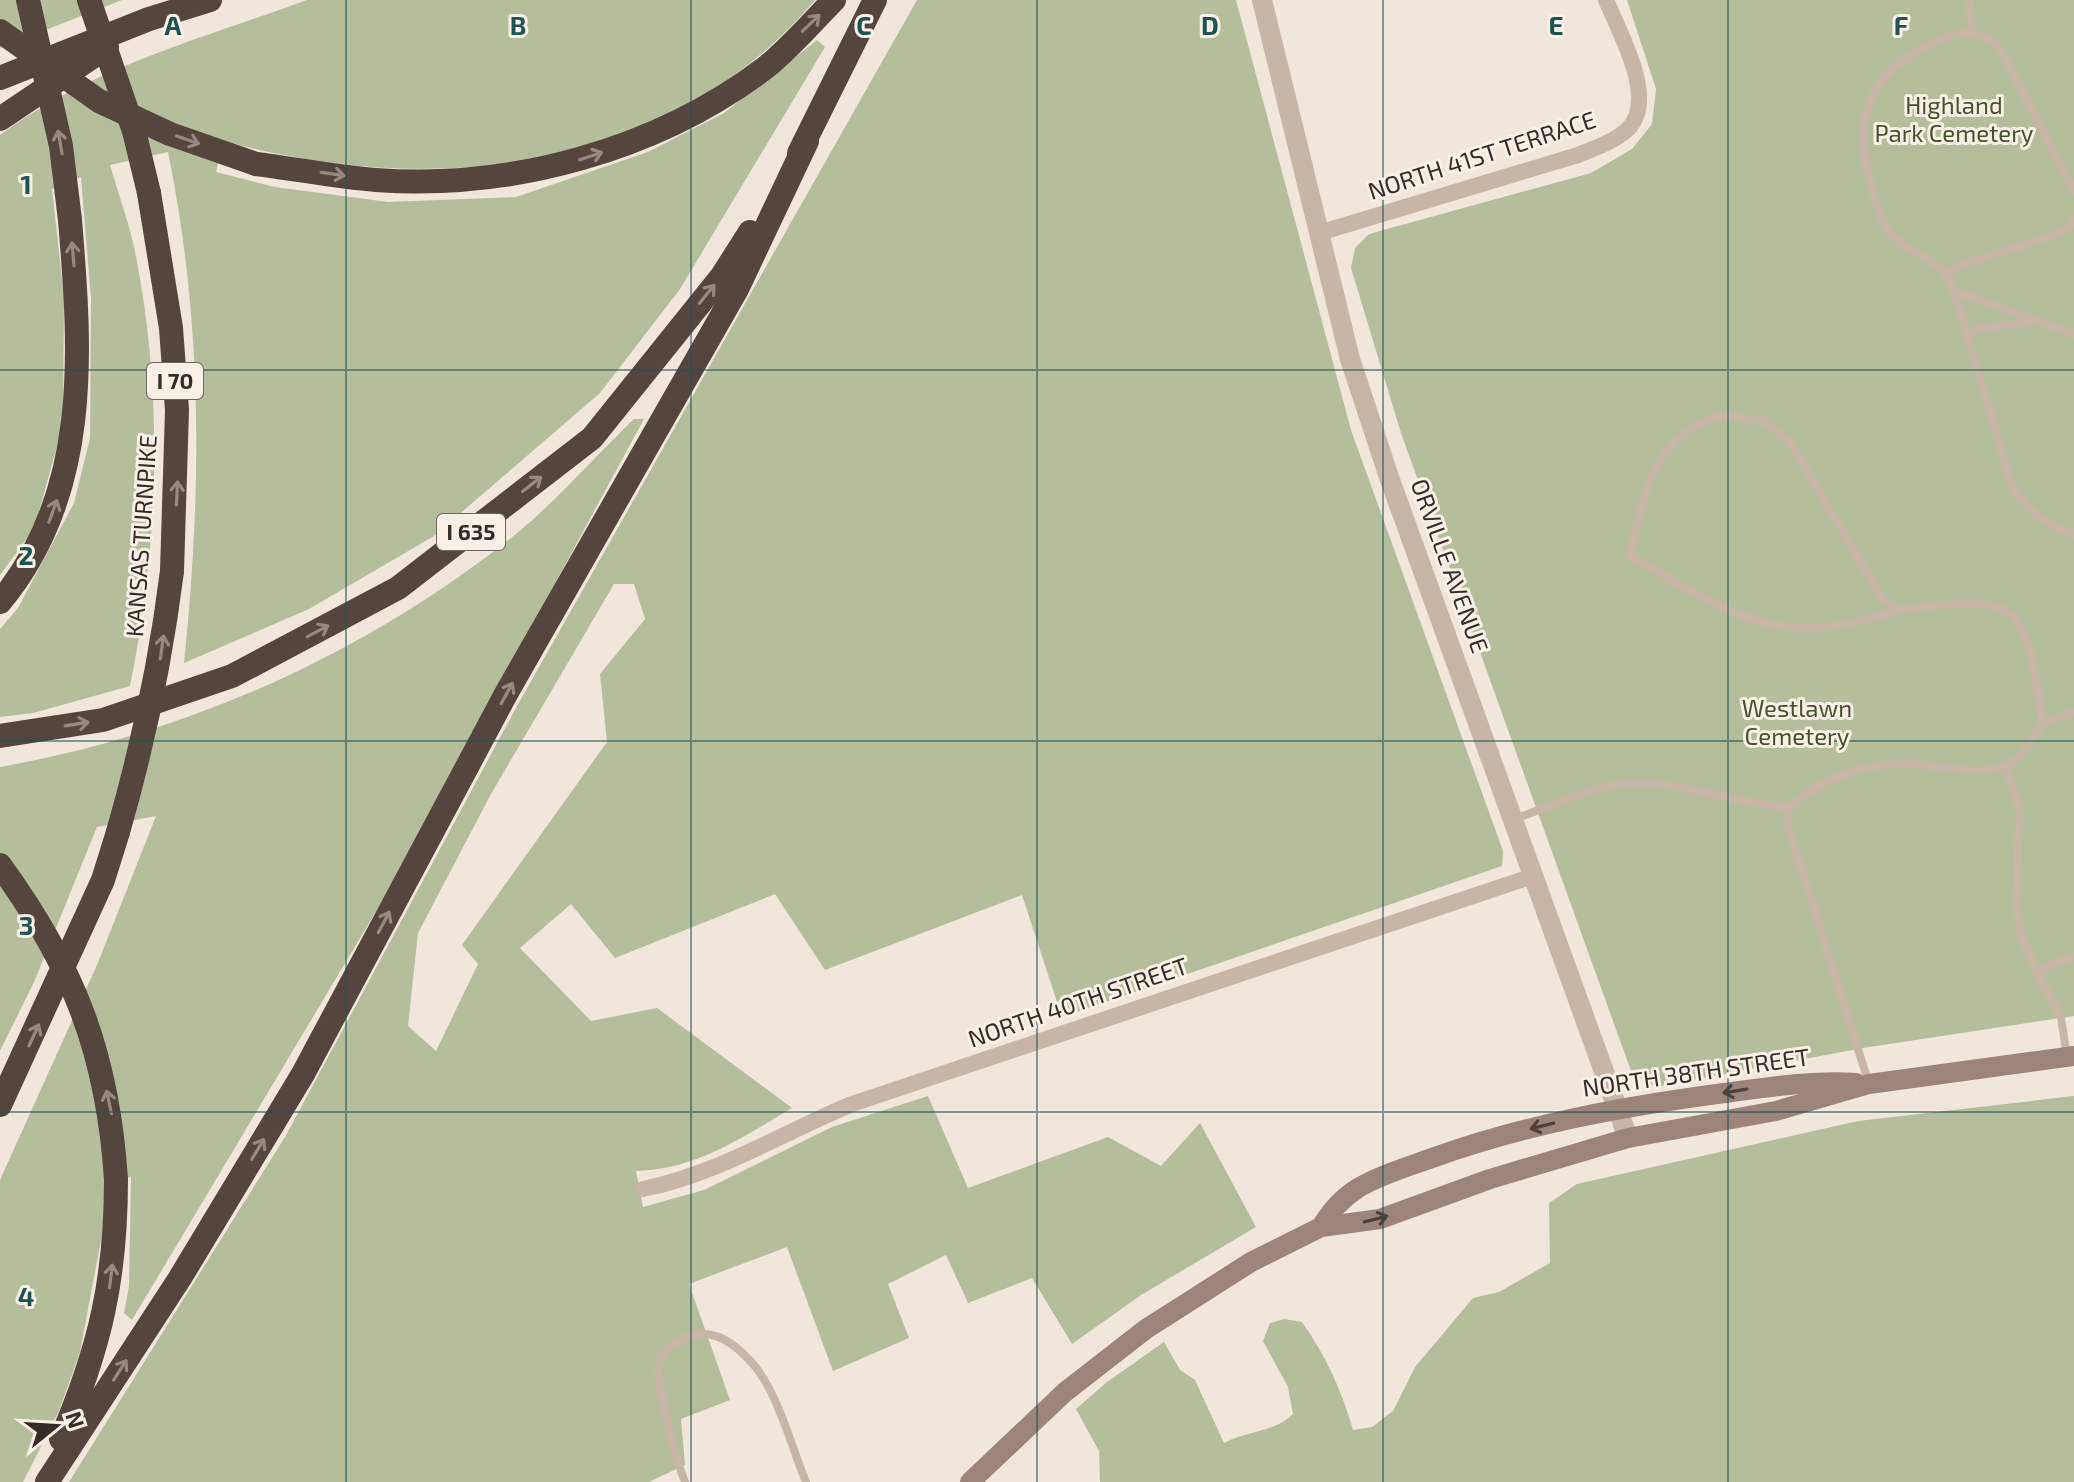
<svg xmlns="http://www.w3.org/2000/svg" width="2074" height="1482" font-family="'Exo 2',sans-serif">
  <rect width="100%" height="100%" fill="#f0e6db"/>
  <!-- green -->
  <g fill="#b4be9c" fill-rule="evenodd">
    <path d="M0,0H122L0,48Z"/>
    <path d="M307,0H815C670,173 430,199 224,141L216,172L275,187L388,202L516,197L648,152L724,113L817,40L825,47L680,289L600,393L434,536L309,609L184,663C202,491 203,323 168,152L110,165C118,192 128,220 134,247C164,390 159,544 130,686L33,713L0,717V629L18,608L74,503L90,438L91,299L81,177L52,189L64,297L63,425L34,529L0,575V135C89,68 203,38 307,0Z"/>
    <path d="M917,0H1236L1351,430L1503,851L1502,866L1062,1017L1022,895L825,970L775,894L615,958L571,904L520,948L591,1021L657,1008L792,1108C741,1138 697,1169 636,1171L643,1207L704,1190L832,1127L928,1096L968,1188L1108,1137L1161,1166L1200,1123L1256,1227L1141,1295L1072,1344L1032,1278L968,1303L946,1255L888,1284L909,1338L833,1371L787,1247L689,1284L730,1400L681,1419L685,1465L649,1482H69L285,1137L517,706ZM614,584H634L645,619L600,674L607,742L462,945L478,964L436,1051L408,1026L418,933L491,794Z"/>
    <path d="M1627,0H2074V1016L1863,1048L1655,1087L1631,1071L1401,433L1351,268L1355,248L1369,234L1591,173L1632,149L1652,124L1656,89Z"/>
    <path d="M634,419H644L393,883L132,1320L124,1313L129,1286L131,1177L104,1182L107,1208L80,1352L59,1411L23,1482H0V1180L97,965L156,816L97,827L34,982L0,1051V767C182,735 356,658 502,545C549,510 592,459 634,419Z"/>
    <path d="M2074,1096V1482H1100L1099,1451L1076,1409L1107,1382L1164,1342L1180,1370L1195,1380L1224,1443C1246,1431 1276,1432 1293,1414L1288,1387L1263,1341L1270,1323L1284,1319L1302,1322C1326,1356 1342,1391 1353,1430L1372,1427L1393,1411L1415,1367L1473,1298L1499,1292L1550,1263L1549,1203L1577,1184L1858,1121Z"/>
  </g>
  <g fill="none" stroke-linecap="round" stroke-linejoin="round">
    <!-- service -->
    <g stroke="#c7b5a8" stroke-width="8">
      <path d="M1970,0L1971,32"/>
      <path d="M2074,192L1999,47C1980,29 1960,31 1937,41C1870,72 1851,113 1871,185C1876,202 1880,222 1892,235C1915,260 1941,254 1954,291L2074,334"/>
      <path d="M1947,273L1964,264L2060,233L2072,224L2074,218"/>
      <path d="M1954,291L2013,489C2031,511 2046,526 2074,534"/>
      <path d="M1966,337L1978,329L2030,322"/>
      <path d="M1724,416L1762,420L1790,442L1882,598L1897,610C1776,653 1732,613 1630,556C1643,496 1654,429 1724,416Z"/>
      <path d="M2043,723L2074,712"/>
      <path d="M2006,766L2019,808L2017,911L2022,939L2037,971L2074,956"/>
      <path d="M1790,807C1822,776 1871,762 1915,764C1940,766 1983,777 2007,765C2023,757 2033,738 2043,723C2023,600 2025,594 1897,610"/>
      <path d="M1514,819C1548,808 1585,789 1620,784C1673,777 1735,805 1790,807L1787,819L1790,832L1869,1084"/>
      <path d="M2037,971L2061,1018L2067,1056"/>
      <path d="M685,1482C677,1462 654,1381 659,1362C661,1353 668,1348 674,1344C705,1322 731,1339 753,1364C777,1391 792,1448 806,1482"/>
    </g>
    <!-- minor -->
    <g stroke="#c7b5a8" stroke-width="16">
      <path d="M1319,233L1578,155C1595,148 1614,142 1628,129C1658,99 1619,32 1606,0"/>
      <path d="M643,1189C718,1174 782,1133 852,1104L1533,876"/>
    </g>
    <!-- tertiary -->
    <path stroke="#c7b5a8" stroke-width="20" d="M1262,0L1350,359L1390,480L1628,1138"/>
    <!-- secondary -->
    <g stroke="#9b847a" stroke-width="20">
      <path d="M1321,1227C1331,1211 1341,1199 1358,1188C1380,1175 1407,1167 1432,1158C1524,1125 1620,1107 1717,1094C1764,1088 1808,1080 1856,1083"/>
      <path d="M970,1482L1065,1392L1146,1329L1251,1262L1321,1227L1380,1219L1490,1179L1628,1138L1776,1111L1869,1084L2074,1056"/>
    </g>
    <!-- motorway -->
    <g stroke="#55453f" stroke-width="24">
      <path d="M0,78L149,19L210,0"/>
      <path d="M0,119L107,47"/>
      <path d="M799,153L875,0"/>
      <path d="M256,164C296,169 336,177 376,180C511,190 657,150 765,68C790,48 812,22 834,0"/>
      <path d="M149,193L171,328L177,410L172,571"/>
      <path d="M0,602C91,493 81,352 70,220"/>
      <path d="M0,736L103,720L232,676L398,588L592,438L722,276L750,232"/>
      <path d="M0,1105L103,880L118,832"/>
      <path d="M61,1439C100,1348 116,1279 116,1180"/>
      <path d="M47,1482L180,1278L303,1074L507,692L737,289L807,141"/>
    </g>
    <!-- motorway-bridge -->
    <g stroke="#55453f" stroke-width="24">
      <path d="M28,0L61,146L70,220"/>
      <path d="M89,0L134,131L149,193"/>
      <path d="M0,31L99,101L170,134L256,164"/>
      <path d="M118,832C143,745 161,660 172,571"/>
      <path d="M0,865C74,967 108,1054 116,1180"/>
    </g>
  </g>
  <!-- one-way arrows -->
  <defs><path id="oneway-shaft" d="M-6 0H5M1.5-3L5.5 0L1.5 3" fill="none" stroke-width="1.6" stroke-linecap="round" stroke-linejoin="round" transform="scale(2)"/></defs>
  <g stroke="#968982">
    <use href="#oneway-shaft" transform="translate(811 23) rotate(-44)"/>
    <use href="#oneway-shaft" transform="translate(188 140) rotate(19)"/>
    <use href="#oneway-shaft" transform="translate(60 142) rotate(-100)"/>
    <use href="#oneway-shaft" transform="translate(591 156) rotate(-18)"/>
    <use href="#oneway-shaft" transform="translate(333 174) rotate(8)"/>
    <use href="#oneway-shaft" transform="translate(73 254) rotate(-95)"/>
    <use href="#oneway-shaft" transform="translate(707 294) rotate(-51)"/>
    <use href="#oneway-shaft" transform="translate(532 484) rotate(-38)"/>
    <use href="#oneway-shaft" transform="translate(177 493) rotate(-87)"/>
    <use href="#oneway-shaft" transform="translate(53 511) rotate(-70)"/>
    <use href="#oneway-shaft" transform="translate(318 631) rotate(-28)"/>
    <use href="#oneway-shaft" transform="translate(162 647) rotate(-82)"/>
    <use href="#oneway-shaft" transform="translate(507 693) rotate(-61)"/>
    <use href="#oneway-shaft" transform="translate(77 724) rotate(-9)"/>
    <use href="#oneway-shaft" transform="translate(384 922) rotate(-62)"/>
    <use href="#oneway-shaft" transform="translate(34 1035) rotate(-65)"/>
    <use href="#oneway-shaft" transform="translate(109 1102) rotate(-102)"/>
    <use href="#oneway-shaft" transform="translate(258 1149) rotate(-59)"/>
    <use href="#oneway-shaft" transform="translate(111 1276) rotate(-83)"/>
    <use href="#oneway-shaft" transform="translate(120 1370) rotate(-57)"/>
  </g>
  <g stroke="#4e413c">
    <use href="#oneway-shaft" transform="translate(1735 1091) rotate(171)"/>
    <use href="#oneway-shaft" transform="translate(1542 1126) rotate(166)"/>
    <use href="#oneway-shaft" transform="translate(1376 1219) rotate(-14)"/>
  </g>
  <!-- grid -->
  <path fill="none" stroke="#205254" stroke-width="2" stroke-opacity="0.55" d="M346,0V1482M691,0V1482M1037,0V1482M1383,0V1482M1728,0V1482M0,370H2074M0,741H2074M0,1112H2074"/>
  <g text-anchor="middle" stroke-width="6" stroke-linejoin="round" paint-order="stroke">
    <!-- shield labels -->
    <g fill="#f8f0e7" stroke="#706661" stroke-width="2">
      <rect x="147" y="363" width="56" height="36" rx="6"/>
      <rect x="437" y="514" width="68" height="36" rx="6"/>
    </g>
    <g font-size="22" font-weight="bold" fill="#352b28">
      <text x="175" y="389">I 70</text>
      <text x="471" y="540">I 635</text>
    </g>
    <!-- park labels -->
    <g font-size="24" fill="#46512d" stroke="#f8f0e7">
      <text x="1954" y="114">Highland<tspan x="1954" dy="28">Park Cemetery</tspan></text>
      <text x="1797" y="717">Westlawn<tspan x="1797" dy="28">Cemetery</tspan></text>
    </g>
    <!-- street labels -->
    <g font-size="24" fill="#352b28" stroke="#f8f0e7">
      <text transform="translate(1482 156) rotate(-18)" y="8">NORTH 41ST TERRACE</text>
      <text transform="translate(142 536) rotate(-86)" y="8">KANSAS TURNPIKE</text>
      <text transform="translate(1449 566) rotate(70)" y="8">ORVILLE AVENUE</text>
      <text transform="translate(1078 1003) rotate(-19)" y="8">NORTH 40TH STREET</text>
      <text transform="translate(1696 1073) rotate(-8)" y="8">NORTH 38TH STREET</text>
    </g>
  </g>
  <g font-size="26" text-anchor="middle" font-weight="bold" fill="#205254" stroke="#f8f0e7" stroke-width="6" stroke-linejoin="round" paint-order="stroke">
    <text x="173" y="35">A</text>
    <text x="518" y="35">B</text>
    <text x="864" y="35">C</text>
    <text x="1210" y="35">D</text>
    <text x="1556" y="35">E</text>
    <text x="1901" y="35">F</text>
    <text x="26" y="194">1</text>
    <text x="26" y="565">2</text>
    <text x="26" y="935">3</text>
    <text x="26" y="1306">4</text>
  </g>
  <!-- north arrow -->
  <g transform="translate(56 1426) rotate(72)" stroke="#f8f0e7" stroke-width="6" paint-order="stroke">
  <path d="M0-6L14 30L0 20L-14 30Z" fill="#352b28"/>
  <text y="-12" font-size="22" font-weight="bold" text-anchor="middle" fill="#352b28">N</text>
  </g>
</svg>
